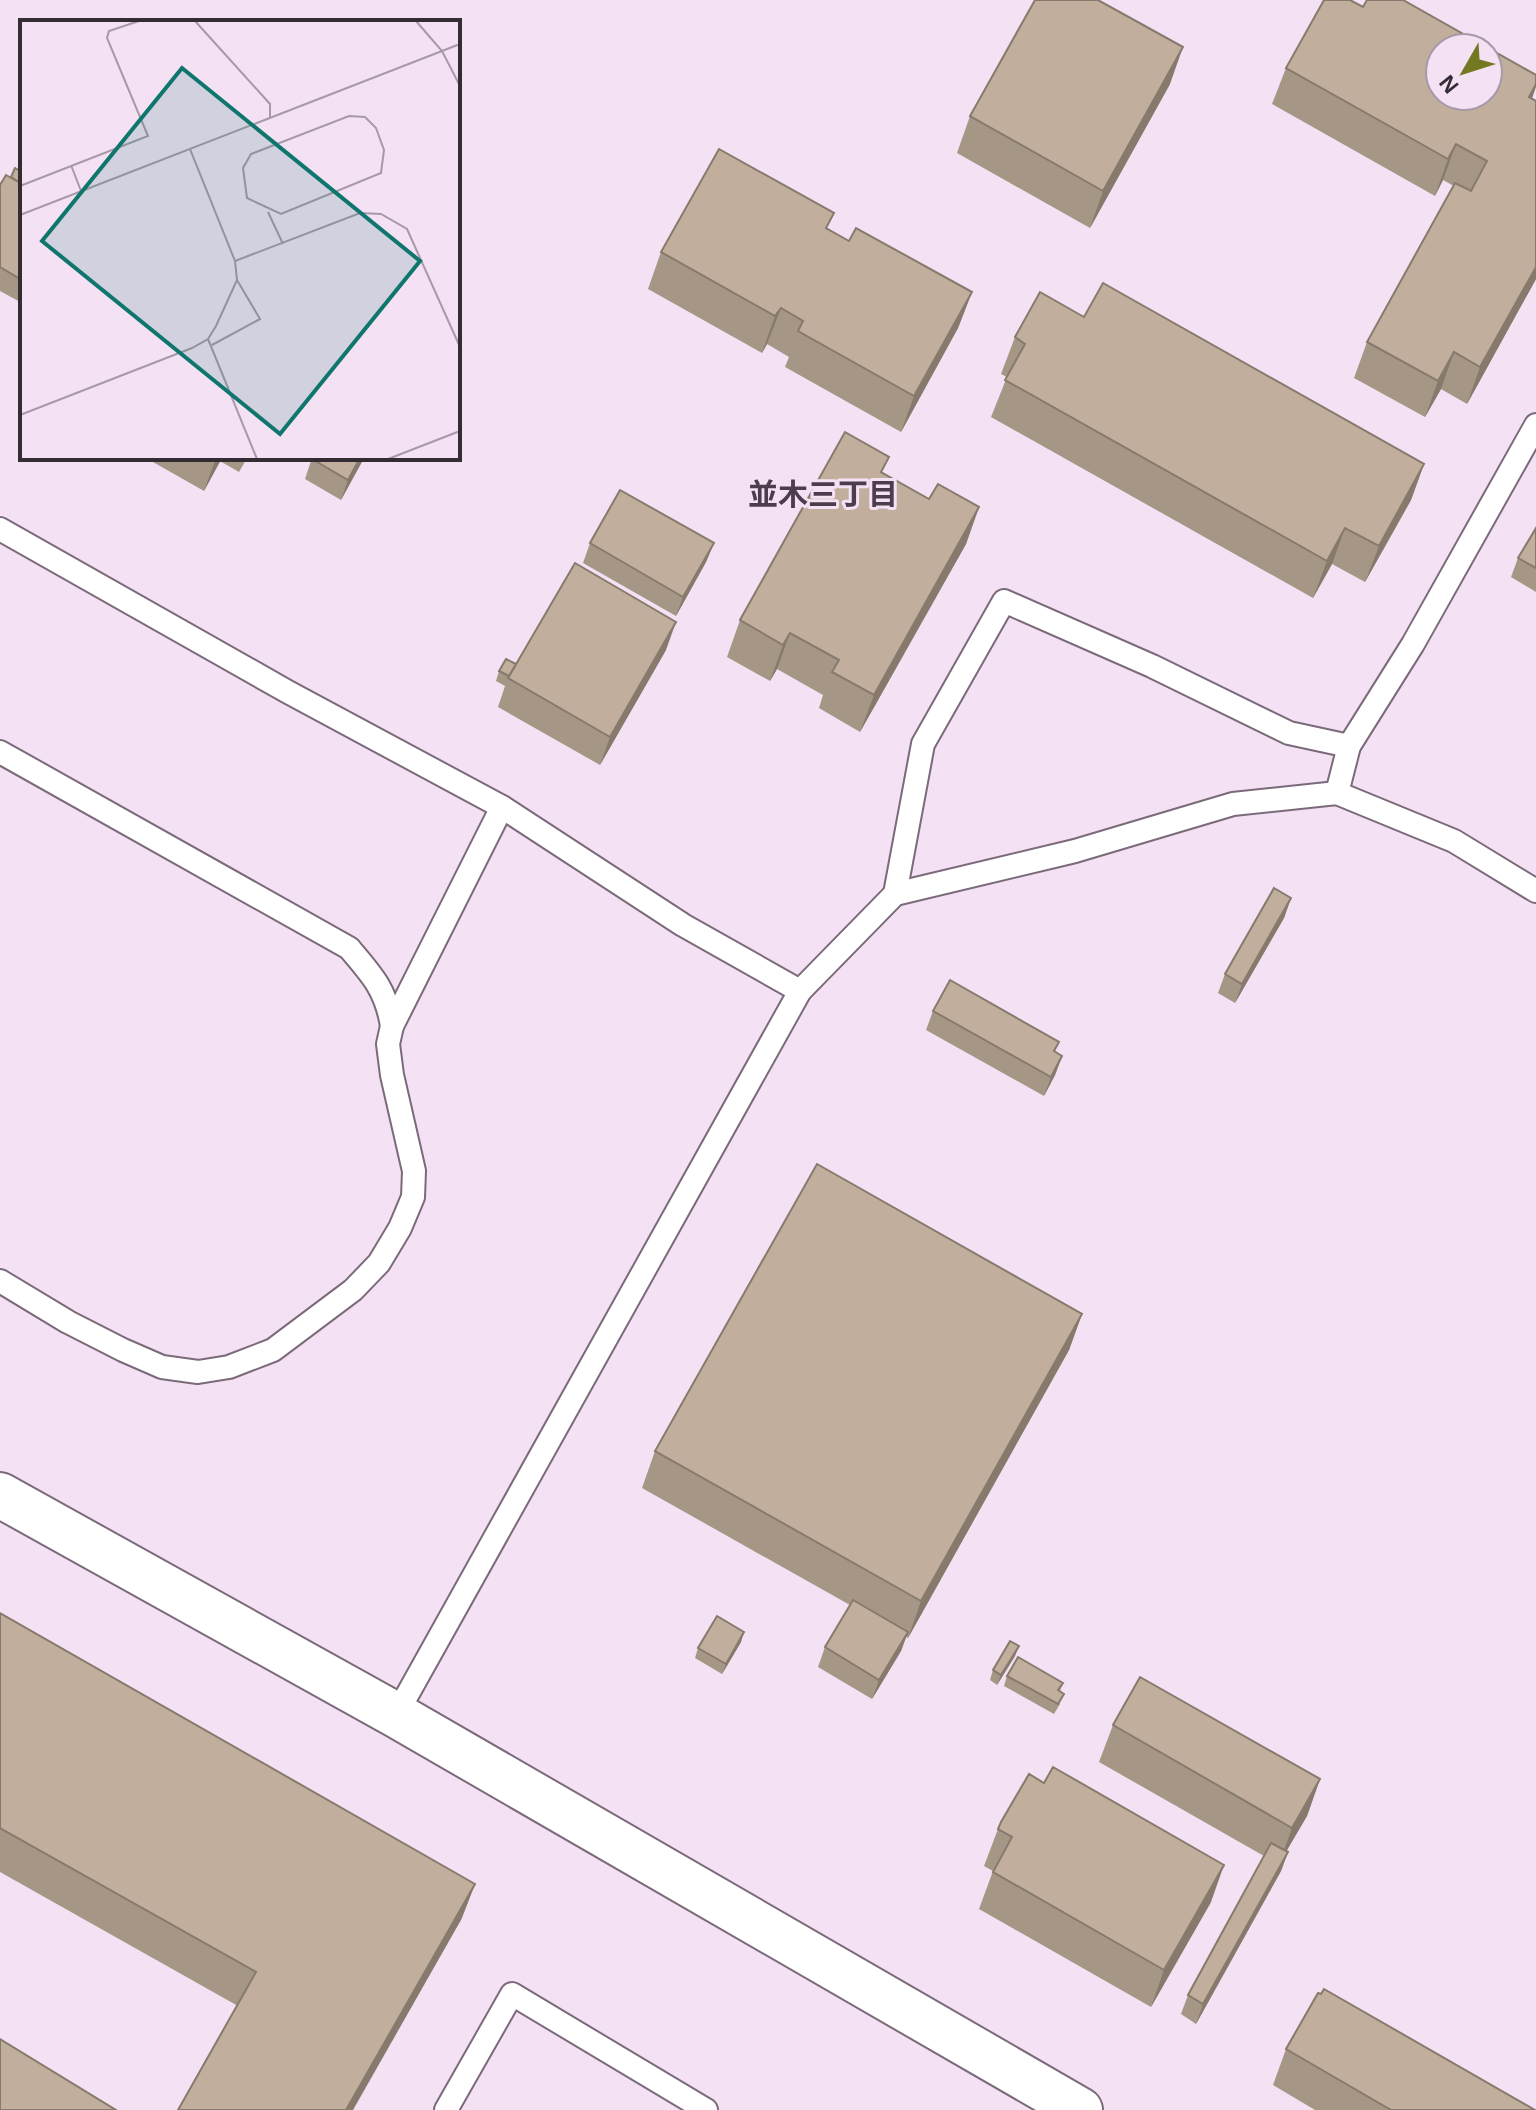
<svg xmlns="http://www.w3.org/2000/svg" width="1536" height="2110" font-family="Arial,'Noto Sans JP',sans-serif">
  <rect width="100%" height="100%" fill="#f4e1f4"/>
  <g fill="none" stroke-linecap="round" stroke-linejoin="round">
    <!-- lane casing -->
    <g stroke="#7b6a7a" stroke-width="26">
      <g id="lane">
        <path d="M0,529L288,692L502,807L683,925L800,991"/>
        <path d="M0,752L349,948C373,976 386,990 392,1026"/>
        <path d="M1337,793L1349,746L1413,644L1536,425"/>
        <path d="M895,894L923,744L1004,601L1152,666L1289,733L1349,746"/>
        <path d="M0,1281L68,1322L123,1350L162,1367L198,1372L229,1367L273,1350L353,1290L379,1263L400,1228L413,1197L414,1171L392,1075L388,1044L392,1026L502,807"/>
        <path d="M396,1715L800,991L895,894L1075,851L1233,804L1337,793L1454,841L1536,891"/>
        <path d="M446,2110L512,1994L706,2110"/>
      </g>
    </g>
    <!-- secondary casing -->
    <g stroke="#7b6a7a" stroke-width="48">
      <path id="secondary" d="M0,1495L396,1715L1080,2110"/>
    </g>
    <!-- lane -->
    <use href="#lane" stroke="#fff" stroke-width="22"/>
    <!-- secondary -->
    <use href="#secondary" stroke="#fff" stroke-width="44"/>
  </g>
  <!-- wall -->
  <g fill="#a69686">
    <path d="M1286,68L1532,99L1536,279L1467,404L1441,389L1425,417L1354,378L1367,342L1454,186L1443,180L1435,196L1272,104Z"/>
    <path d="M1170,84L1090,228L957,153L970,116Z"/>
    <path d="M22,172V303L0,291V185Z"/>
    <path d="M828,229L849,241L972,292L958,328L901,432L785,367L789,357L767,344L762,353L648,289L661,252Z"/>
    <path d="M1084,317L1424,464L1411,500L1365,582L1332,564L1313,598L991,417L1007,377L1001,374L1015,337Z"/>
    <path d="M146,458H247L239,472L220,461L204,491Z"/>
    <path d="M312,458H364L341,500L305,479Z"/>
    <path d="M883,473L929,499L979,507L966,544L860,732L819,708L823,695L777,669L770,681L727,657L740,620Z"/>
    <path d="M1536,528V592L1511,577L1518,558Z"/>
    <path d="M590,543H714L706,562L676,616L583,563Z"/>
    <path d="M666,650L600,765L498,707L505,686L496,681L499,671L516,664Z"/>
    <path d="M1291,898L1284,918L1235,1003L1218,993L1225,974Z"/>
    <path d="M933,1011L1056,1052L1062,1056L1055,1075L1044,1096L926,1030Z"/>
    <path d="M1082,1314L1069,1350L908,1638L906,1637L901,1651L872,1699L818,1667L825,1647L850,1605L642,1488L655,1451Z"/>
    <path d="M0,1613L475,1884L461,1920L238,2006L0,1872Z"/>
    <path d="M741,1642L722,1674L695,1658L698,1648Z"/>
    <path d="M1015,1656L997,1685L990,1680L993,1670Z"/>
    <path d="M1007,1676L1063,1683L1060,1691V1704L1054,1714L1004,1686Z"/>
    <path d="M1113,1725L1320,1779L1307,1816L1286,1851L1288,1852L1281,1871L1196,2024L1181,2014L1188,1995L1264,1856L1099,1762Z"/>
    <path d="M998,1829L1211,1902L1151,2007L979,1909L993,1871L984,1866Z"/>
    <path d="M1286,2049L1535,2110H1315L1273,2085Z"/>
  </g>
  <!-- shaded-wall -->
  <g fill="#877a6d">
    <path d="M1183,47L1170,84L1090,228L1103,191Z"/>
    <path d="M1536,84V87L1527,113L1529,97Z"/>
    <path d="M1456,144L1443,180L1435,196L1448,159Z"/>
    <path d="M1536,267V279L1467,404L1480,367Z"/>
    <path d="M972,292L958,328L901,432L914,396Z"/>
    <path d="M781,308L767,344L762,353L775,316Z"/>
    <path d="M1454,352L1441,389L1425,417L1438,381Z"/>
    <path d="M216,458H222L204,491Z"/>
    <path d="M360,458H364L341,500L348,480Z"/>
    <path d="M1424,464L1411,500L1365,582L1379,546Z"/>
    <path d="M979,507L966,544L860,732L874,695Z"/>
    <path d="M1345,528L1332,564L1313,598L1327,561Z"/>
    <path d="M714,543L706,562L676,616L683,597Z"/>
    <path d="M676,622L666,650L600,765L610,737Z"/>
    <path d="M790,633L777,669L770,681L783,645Z"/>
    <path d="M1291,898L1284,918L1235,1003L1242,984Z"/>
    <path d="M1062,1056L1055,1075L1044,1096L1051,1077Z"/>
    <path d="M1082,1314L1069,1350L908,1638L921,1601Z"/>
    <path d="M744,1632L741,1642L722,1674L726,1664Z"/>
    <path d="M908,1632L901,1651L872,1699L879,1680Z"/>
    <path d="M1019,1646L1015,1656L997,1685L1001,1675Z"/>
    <path d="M1320,1779L1307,1816L1279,1864L1292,1828Z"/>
    <path d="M1288,1852L1281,1871L1196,2024L1203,2004Z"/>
    <path d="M1224,1865L1211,1902L1151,2007L1164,1970Z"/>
    <path d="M475,1884L461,1920L353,2110H346Z"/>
  </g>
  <!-- building -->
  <g fill="#c1ae9c" stroke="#877a6d" stroke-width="2" fill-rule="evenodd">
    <path d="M1035,0H1098L1183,47L1103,191L970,116Z"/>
    <path d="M1324,0H1350L1363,7L1367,0H1403L1536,75V84L1529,97L1536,101V267L1480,367L1454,352L1438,381L1367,342L1455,183L1471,191L1487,161L1456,144L1448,159L1286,68ZM1440,48H1488V96H1440Z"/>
    <path d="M719,149L834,213L826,228L849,241L856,228L972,292L914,396L798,331L803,321L781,308L775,316L661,252Z"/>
    <path d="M15,168L22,172V184L11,177Z"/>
    <path d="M6,175L22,184V280L0,267V185Z"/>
    <path d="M1103,283L1424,464L1379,546L1345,528L1327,561L1005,380L1025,344L1015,337L1040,292L1084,317Z"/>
    <path d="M845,432L889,457L881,472L929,499L938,484L979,507L874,695L832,672L839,660L790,633L783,645L740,620Z"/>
    <path d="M312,458H360L348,480L312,459Z"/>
    <path d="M620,490L714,543L683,597L590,543Z"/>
    <path d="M1536,528V568L1518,558Z"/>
    <path d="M575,563L676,622L610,737L508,678Z"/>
    <path d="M506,659L516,664L509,676L499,671Z"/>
    <path d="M1274,888L1291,898L1242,984L1225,974Z"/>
    <path d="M950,980L1059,1042L1054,1051L1062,1056L1051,1077L933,1011Z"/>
    <path d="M817,1164L1082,1314L921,1601L655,1451Z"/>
    <path d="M853,1600L908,1632L879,1680L825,1647Z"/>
    <path d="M0,1613L475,1884L346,2110H178L256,1972L0,1828Z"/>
    <path d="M717,1616L744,1632L726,1664L698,1648Z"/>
    <path d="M1010,1641L1019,1646L1001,1675L993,1670Z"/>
    <path d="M1018,1657L1063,1683L1058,1690L1064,1694L1058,1704L1007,1676Z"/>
    <path d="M1140,1677L1320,1779L1292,1828L1113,1725Z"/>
    <path d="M1053,1767L1224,1865L1164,1970L993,1872L1012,1837L998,1829L1001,1822L1029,1774L1044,1783Z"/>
    <path d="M1271,1843L1288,1852L1203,2004L1188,1995Z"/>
    <path d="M1324,1989L1535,2110H1391L1286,2049L1318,1993L1321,1994Z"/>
    <path d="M0,2039L116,2110H0Z"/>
  </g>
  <g text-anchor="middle" stroke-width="6" stroke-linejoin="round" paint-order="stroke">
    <!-- neighbourhood labels -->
    <g font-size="30" font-weight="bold" fill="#4d3d4c" stroke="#f4e1f4">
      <text x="823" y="505">並木三丁目</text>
    </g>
  </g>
  <!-- overview -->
  <g transform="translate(20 20)">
    <rect width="440" height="440" fill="#f4e1f4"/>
    <path fill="none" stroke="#a799a7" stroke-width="2" d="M175,1L250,84V97M396,1L422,31L440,66M329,96L345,97L356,108L364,130L361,153L261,194L227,178L223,148L231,134ZM51,145L61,171M0,166L128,116L87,18L89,11L119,1M248,192L263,224M0,195L440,24M215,241L340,193L361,194L387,209L440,327M188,319L237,439M192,325L240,299L217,260M0,395L172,328L188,319L196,306L217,260L215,241L170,129M368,439L440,411"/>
    <path fill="#0f766e" fill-opacity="0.15" stroke="#0f766e" stroke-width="4" d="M162,48L400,241L260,414L22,221Z"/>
    <rect width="440" height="440" fill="none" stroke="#332c33" stroke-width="4"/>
  </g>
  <!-- north arrow -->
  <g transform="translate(1464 72) rotate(231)"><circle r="38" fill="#f4e1f4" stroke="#a799a7" stroke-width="2"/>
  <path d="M0-6L14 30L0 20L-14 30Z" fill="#737821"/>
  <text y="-12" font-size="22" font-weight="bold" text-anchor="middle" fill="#332c33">N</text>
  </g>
</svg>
